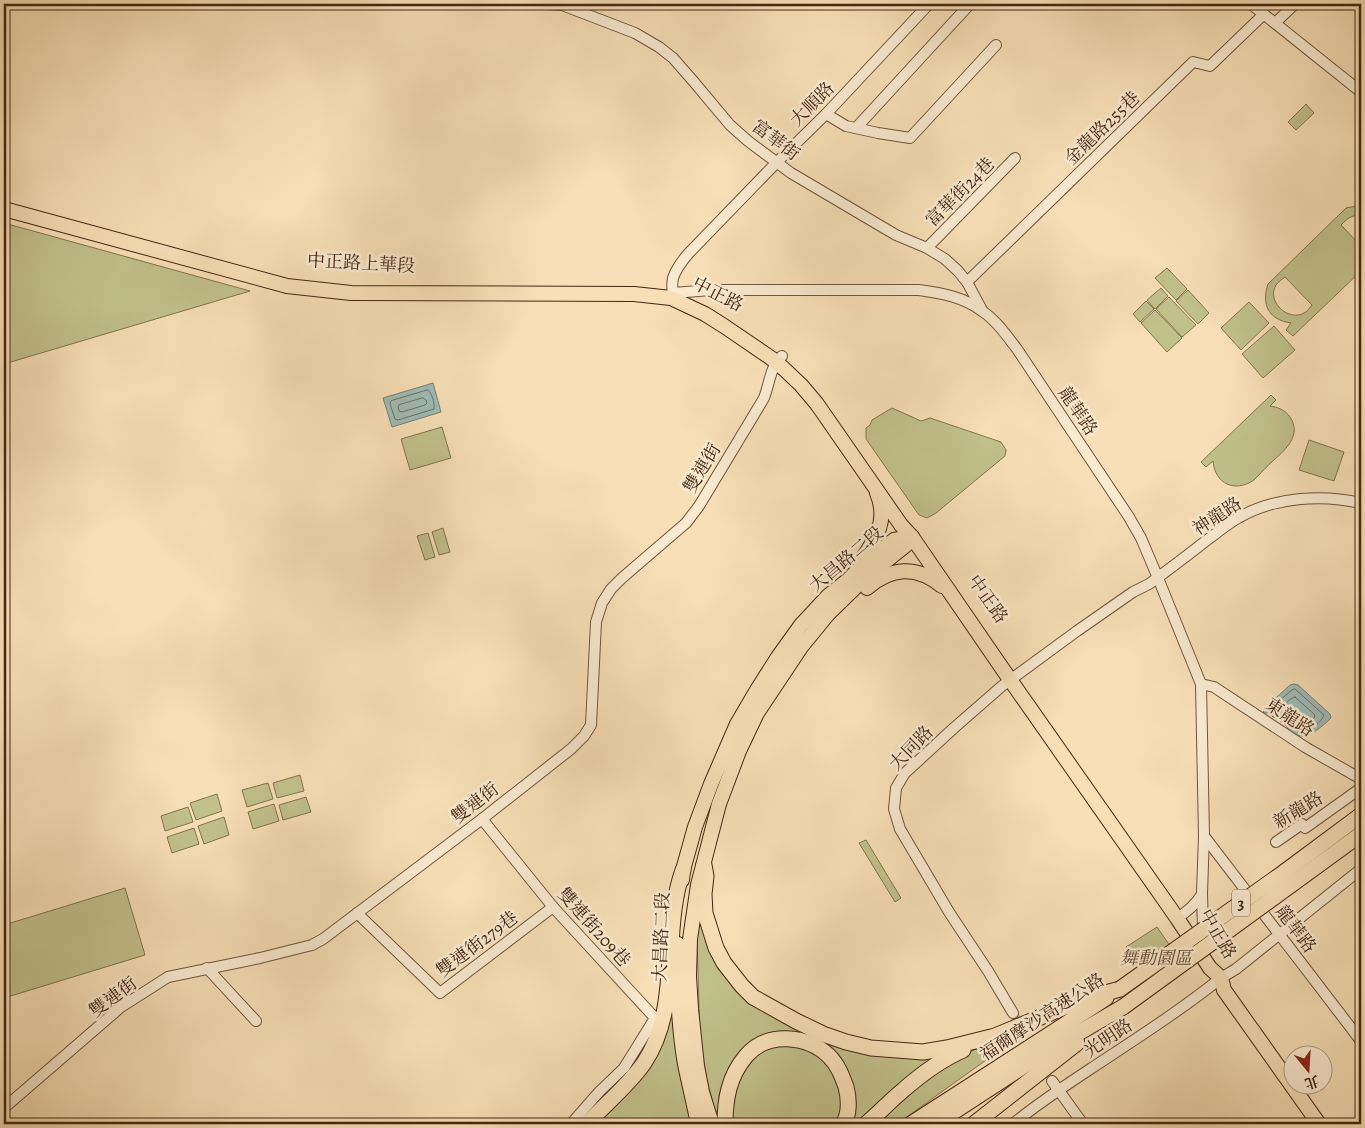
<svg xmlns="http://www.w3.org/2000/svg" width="1365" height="1128" font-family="Alegreya,'Noto Serif TC',serif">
  <rect width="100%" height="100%" fill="#f8dfb7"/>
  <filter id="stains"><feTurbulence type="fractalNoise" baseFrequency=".004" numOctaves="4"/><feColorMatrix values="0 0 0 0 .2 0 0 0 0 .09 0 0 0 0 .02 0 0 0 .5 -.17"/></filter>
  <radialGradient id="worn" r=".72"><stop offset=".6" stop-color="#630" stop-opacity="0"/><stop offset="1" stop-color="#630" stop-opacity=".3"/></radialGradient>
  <!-- green -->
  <g fill="#c1c18c" stroke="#84744f" fill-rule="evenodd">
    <path d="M1306,104L1314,113L1296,130L1288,122Z"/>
    <path d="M1361,205V216C1352,214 1347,219 1341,225L1361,246V271L1293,336L1286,330L1291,323C1269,320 1261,305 1268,284L1346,208ZM1285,277L1312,305C1310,307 1307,312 1304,313C1288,322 1266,301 1276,285C1278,282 1282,279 1285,277Z"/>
    <path d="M4,223L250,291L4,364Z"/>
    <path d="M1167,268L1187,289L1176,300L1155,278Z"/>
    <path d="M1161,288L1168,296L1155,309L1147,300Z"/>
    <path d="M1188,290L1209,313L1198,324L1176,301Z"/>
    <path d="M1169,297L1196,325L1182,337L1156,309Z"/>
    <path d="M1146,301L1154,309L1140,322L1133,314Z"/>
    <path d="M1249,302L1269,323L1241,350L1221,328Z"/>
    <path d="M1155,310L1182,338L1167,352L1141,323Z"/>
    <path d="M1274,326L1295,350L1263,378L1242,354Z"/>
    <path d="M1271,395L1276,400L1270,406C1278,407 1285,410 1290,417C1302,435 1286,449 1274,460C1267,466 1261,473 1254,480C1235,493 1215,484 1213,461L1206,467L1201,462Z"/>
    <path d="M892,408L921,421L930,418L1001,442L1006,450L1005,456L936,513L927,518L919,515L866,439V428L870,425L872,420Z"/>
    <path d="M442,427L451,458L410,470L401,439Z"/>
    <path d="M1309,440L1344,452L1334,481L1299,470Z"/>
    <path d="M443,528L450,552L439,555L432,532Z"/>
    <path d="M428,533L435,557L425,560L417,536Z"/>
    <path d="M300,775L304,791L277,798L273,783Z"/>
    <path d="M268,783L273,799L247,807L242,790Z"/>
    <path d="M217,794L222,811L196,820L190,803Z"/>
    <path d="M306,797L311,812L283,820L279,805Z"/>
    <path d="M274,804L279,821L253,829L248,812Z"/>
    <path d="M188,807L193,822L165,831L161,816Z"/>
    <path d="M224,817L229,835L204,844L198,826Z"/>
    <path d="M194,828L199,844L172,853L167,837Z"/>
    <path d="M866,840L901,898L895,902L859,843Z"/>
    <path d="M125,888L145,955L4,998V925Z"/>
    <path d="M699,906L706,942L719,969L732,986L748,1001L797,1028L941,1053L860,1124H849L850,1084L793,1034L728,1071L719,1095L718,1112L715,1111L707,1081L700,1041L697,937Z"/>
    <path d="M1157,927L1186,969L1155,990L1126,947Z"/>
    <path d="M673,1005L692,1124H595Z"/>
    <path d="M1025,1031L1014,1040L897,1124H874C905,1095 939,1066 978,1048C993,1041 1009,1036 1025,1031Z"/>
    <path d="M791,1045L806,1049L816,1054L835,1072L843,1104L837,1124H730L734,1085L744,1069L759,1052L772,1047Z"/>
  </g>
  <!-- water -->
  <g fill="#9fbbb6" stroke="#7b8074">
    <path d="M433,383L441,412L392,427L383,398Z"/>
    <path d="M1294,684L1298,685L1330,714L1331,718C1318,730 1301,747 1286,726C1283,722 1280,722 1277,718L1273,717L1269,713H1263L1265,708L1290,685Z"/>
  </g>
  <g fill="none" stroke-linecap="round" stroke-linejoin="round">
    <!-- shore -->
    <g stroke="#727164" stroke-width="1">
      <path d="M428,390C432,393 435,404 434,409L398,420L395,419L390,404L391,401Z"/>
      <path d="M423,398L426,400L427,403L425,405L402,412L399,411L398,407L399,405Z"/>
      <path d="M1295,689L1324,715C1321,724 1304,736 1294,729C1290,726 1292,725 1289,722C1284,716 1277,714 1273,709V706L1292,690Z"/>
      <path d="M1295,697L1315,715L1314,718C1310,722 1304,725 1298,724L1293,717L1284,708C1283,704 1291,698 1295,697Z"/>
    </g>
    <!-- minor-tunnel -->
    <path stroke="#d4ba96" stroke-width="10" stroke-dasharray="10 5" stroke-linecap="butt" d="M1013,1013L1035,1051"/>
    <!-- minor casing -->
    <g stroke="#72553b" stroke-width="12">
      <g id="minor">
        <path d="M546,4L562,5L635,33L659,47L673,58L694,82L730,125L748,141L791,173L896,235L927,248L945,259L958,271L967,282L982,310"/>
        <path d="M1251,4L1361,92"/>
        <path d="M1275,23L1295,4"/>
        <path d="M826,114L846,126L878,133L910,138L996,45"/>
        <path d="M856,128L970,4"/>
        <path d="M927,248L1015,158"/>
        <path d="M967,282L1193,62L1210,66L1264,14"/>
        <path d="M673,293L711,290H919C941,293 964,297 982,311C996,320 1007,336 1017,349L1129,517L1141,538L1158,578L1201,684L1204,836L1202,893L1203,930L1201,933"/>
        <path d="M671,298C674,291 671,285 673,278C676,269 682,261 688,254L777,162L826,114L929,4"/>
        <path d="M1201,684L1214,687L1305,747L1361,779"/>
        <path d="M482,819L553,907L655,1018L624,1068L599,1092L571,1124"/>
        <path d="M1204,836L1361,1041"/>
        <path d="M1276,842L1302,824L1305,828L1361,788"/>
        <path d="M357,913L440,993L553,907"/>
        <path d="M1177,918C1187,912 1196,904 1202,894"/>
        <path d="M207,968L256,1021"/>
        <path d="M1013,1013L988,971L949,912L900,829L894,809L896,788L905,773L955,727L1002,686L1077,631L1133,592L1149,584C1168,570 1188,555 1207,540C1217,533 1227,524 1238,518C1274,497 1321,494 1361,503"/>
        <path d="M1052,1081L1083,1124"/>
        <path d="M4,1108L121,1007L168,977L260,958L312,945L323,939L482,819L571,749L584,736L591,725L596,622L602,603L611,589L622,578L686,523L699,506L764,398C770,382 770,367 782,356"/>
        <path d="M1013,1124C1043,1099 1077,1078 1110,1056C1148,1031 1186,1006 1221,978L1236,969L1361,869"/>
      </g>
    </g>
    <!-- major casing -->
    <g stroke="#462712" stroke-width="16">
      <g id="major">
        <path d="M4,209L287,286L351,293L634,294L671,298L705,314L724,326L771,358L783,368L801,385L817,404L901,525L912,537L1004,671L1177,918L1210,968L1221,978L1224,990L1319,1124"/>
        <path d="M862,559C877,538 888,519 877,493"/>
        <path d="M867,588C891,567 916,565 942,586"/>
        <path d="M682,880L683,870L695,827L711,784L737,724L757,690L778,657L801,625L828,596L848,580L868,560L894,540L912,537"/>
        <path d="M678,944C677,984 678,1024 685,1064C689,1084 694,1104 698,1124"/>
        <path d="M712,1124L702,1092L697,1066L691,1009L689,976L690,939L698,885L719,804L739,751L757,713L801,647L828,614L866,577L906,545L912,537"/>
      </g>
    </g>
    <!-- highway casing -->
    <g stroke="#462712" stroke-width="17">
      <g id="highway">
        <path d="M704,865L706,876L704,894L705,913L716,948L724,963L742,986L753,997L796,1021L823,1034L846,1042L871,1048L923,1052L947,1048L991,1037"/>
        <path d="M983,1041L1084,999L1120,989"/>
        <path d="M587,1124C606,1103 628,1086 644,1063C682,1006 661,932 683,870"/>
        <path d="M725,1124C725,1099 729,1076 746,1056C767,1031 807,1035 829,1056C838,1065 842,1076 846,1087C849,1098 850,1114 843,1124"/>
        <path d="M866,1124C878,1114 889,1102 901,1092C919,1076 940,1060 963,1050"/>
        <path d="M911,1124L1106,998"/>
        <path d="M935,1124L1039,1056L1123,1007"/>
        <path d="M974,1124L1077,1043"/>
      </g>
    </g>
    <!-- minor -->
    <use href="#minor" stroke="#faead0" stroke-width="10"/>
    <!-- major -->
    <use href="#major" stroke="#f8dfb7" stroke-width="14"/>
    <!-- highway -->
    <use href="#highway" stroke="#f8dfb7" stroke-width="15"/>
    <!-- highway-bridge casing -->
    <g stroke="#462712" stroke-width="17" stroke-linecap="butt">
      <g id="highway-bridge">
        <path d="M1120,989L1283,873L1361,815"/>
        <path d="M1123,1007L1361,834"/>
      </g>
    </g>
    <!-- highway-bridge -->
    <use href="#highway-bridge" stroke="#f8dfb7" stroke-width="15"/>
  </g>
  <g text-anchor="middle" stroke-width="5" stroke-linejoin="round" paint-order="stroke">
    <!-- shield labels -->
    <rect fill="#faead0" stroke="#7c624b" stroke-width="1" x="1232" y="889.5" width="18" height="27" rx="4"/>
    <g font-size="16" font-weight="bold" fill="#462712">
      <text x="1241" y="909">3</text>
    </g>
    <!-- street labels -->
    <g font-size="18" fill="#462712" stroke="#faead0">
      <text transform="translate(812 104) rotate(-45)" y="6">大順路</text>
      <text transform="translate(1102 128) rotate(-44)" y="6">金龍路255巷</text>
      <text transform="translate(776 140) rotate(37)" y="6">富華街</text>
      <text transform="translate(960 192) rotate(-45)" y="6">富華街24巷</text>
      <text transform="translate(361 263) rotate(3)" y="6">中正路上華段</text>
      <text transform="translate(718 294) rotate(27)" y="6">中正路</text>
      <text transform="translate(1078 411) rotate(56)" y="6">龍華路</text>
      <text transform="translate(702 468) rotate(-59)" y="6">雙連街</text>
      <text transform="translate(1217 516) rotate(-33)" y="6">神龍路</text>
      <text transform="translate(846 559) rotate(-40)" y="6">大昌路二段</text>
      <text transform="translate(988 599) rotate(55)" y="6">中正路</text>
      <text transform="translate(1290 717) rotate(33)" y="6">東龍路</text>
      <text transform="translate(911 748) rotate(-46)" y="6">大同路</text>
      <text transform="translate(475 803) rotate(-38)" y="6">雙連街</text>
      <text transform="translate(1298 810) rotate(-31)" y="6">新龍路</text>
      <text transform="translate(594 927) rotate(48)" y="6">雙連街209巷</text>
      <text transform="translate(1296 929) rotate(53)" y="6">龍華路</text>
      <text transform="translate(1218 934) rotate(60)" y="6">中正路</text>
      <text transform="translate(661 937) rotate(-88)" y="6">大昌路二段</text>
      <text transform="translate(477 944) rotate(-37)" y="6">雙連街279巷</text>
      <text transform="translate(113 997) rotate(-37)" y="6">雙連街</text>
      <text transform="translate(1042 1017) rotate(-33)" y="6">福爾摩沙高速公路</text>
      <text transform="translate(1108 1038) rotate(-34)" y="6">光明路</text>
    </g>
    <!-- park labels -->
    <g font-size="18" font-style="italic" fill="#654e30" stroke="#faead0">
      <text x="1156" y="964">舞動園區</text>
    </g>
  </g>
  <!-- margin -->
  <rect width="1365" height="1128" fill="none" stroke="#f8dfb7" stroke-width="20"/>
  <rect x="5" y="5" width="1355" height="1118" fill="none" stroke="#462712" stroke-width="2.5"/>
  <rect x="10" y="10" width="1345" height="1108" fill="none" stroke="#462712"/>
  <!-- north arrow -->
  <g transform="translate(1308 1070) rotate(162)"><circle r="24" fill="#faead0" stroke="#b29c84"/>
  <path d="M0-4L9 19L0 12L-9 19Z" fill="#8f2418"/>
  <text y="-8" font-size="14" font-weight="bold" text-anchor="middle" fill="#462712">北</text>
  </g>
  <rect width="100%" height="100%" filter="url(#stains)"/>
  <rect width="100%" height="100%" fill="url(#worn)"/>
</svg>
